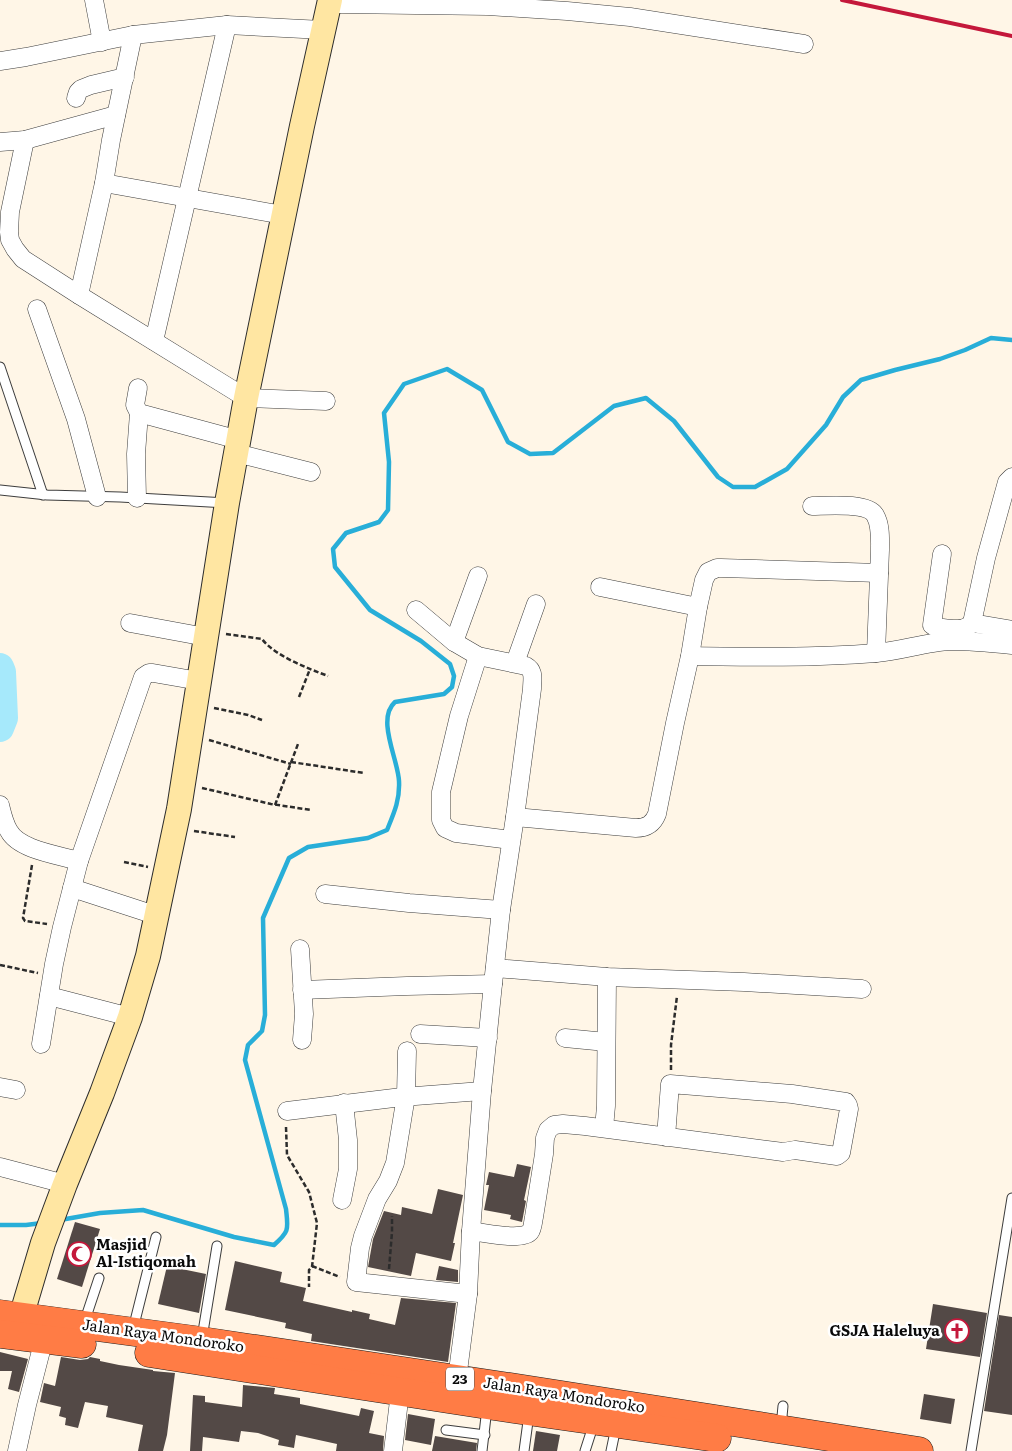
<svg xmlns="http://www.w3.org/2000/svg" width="1012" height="1451" font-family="Literata,serif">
  <rect width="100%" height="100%" fill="#fff6e7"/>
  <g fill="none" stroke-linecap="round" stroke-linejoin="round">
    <!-- stream -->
    <g stroke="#28aed8" stroke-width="4.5">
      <path d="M60,1220L100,1213L143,1210L234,1237L274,1245C290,1231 288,1229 286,1209L245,1060L248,1045L262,1031L265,1015L263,918L289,858L308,847L368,838L387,830C394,813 400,800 399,781C398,759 376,719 395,702L444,694L452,687L454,676L450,664L421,641L370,610L335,567L333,549L346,533L379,522L388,510L389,462L384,413L404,384L447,369L482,390L508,442L530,454L553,453L614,406L646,398L674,421L718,477L733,487H755L787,469L826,425L843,397L861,380L895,370L940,359L965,350L991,338L1012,340"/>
      <path d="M0,1225H26L42,1223"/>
    </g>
    <!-- river -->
    <path stroke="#a6e9fb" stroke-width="28" d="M0,667L2,672L4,718L0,728"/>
  </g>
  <!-- building -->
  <g fill="#534946">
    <path d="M517,1164L531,1167L524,1200L526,1201L522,1222L510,1219L511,1215L484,1210L489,1185H486L489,1172L514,1177Z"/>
    <path d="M438,1189L463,1195L453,1243H455L451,1261L416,1253L411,1276L368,1267L373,1239L384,1211L401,1215L402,1207L432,1214Z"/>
    <path d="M75,1222L100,1229L82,1287L57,1279Z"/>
    <path d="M235,1261L282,1272L280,1282L306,1288L303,1301L352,1312V1310L370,1314L369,1319L395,1325L401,1298L456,1303L448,1362L311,1341L312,1334L285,1328L286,1323L225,1310Z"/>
    <path d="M167,1266L206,1274L199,1313L158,1304Z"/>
    <path d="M439,1266L458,1270V1282L436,1280Z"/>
    <path d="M933,1304L987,1313L980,1357L926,1349Z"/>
    <path d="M999,1315L1012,1317V1415L984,1411Z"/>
    <path d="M0,1352L28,1359L19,1392L8,1389L12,1371H0Z"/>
    <path d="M61,1357L80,1360L88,1359L90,1357L100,1359V1361L119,1365L153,1370V1371L175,1373L167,1435L163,1451H138L143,1425L106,1417L108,1406L85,1402L78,1428L65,1425L66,1418L59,1416L61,1407L40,1402L44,1383L55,1386Z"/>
    <path d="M243,1385L275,1388L274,1394L300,1398V1404L359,1416L361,1408L374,1411L369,1433L384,1436L383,1451H336L337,1444L296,1435L294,1448L278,1445L279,1440L258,1433L241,1431L239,1442L203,1437L202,1451H190L193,1395L205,1396V1402L242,1407Z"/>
    <path d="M924,1394L955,1399L951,1424L920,1419Z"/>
    <path d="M408,1414L435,1419L431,1445L405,1440Z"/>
    <path d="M536,1431L560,1435L557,1451H533Z"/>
    <path d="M435,1436L477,1443L476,1451H432Z"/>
  </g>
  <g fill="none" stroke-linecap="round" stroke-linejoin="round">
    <!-- lane casing -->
    <g stroke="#3d3d3d" stroke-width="11">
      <g id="lane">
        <path d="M0,367L43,495"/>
        <path d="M0,490L47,495L120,497L227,503"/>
        <path d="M84,1323L99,1278"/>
        <path d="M133,1329L156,1237"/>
        <path d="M202,1338L217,1246"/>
        <path d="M781,1427L783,1406"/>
        <path d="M446,1430L485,1435"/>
        <path d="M482,1451L487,1408"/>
        <path d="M524,1451L529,1414"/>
        <path d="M585,1451L594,1423"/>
        <path d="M611,1451L616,1427"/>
        <path d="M971,1451L1012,1198"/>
      </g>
    </g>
    <!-- street casing -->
    <g stroke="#3d3d3d" stroke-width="19">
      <g id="street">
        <path d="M94,0L102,42"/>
        <path d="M329,2L341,4L488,6L567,11L630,17L804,44"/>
        <path d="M0,61L26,57L133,35L227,25L323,30"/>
        <path d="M76,98L78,92L81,89L91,85L125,77"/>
        <path d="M25,140L10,212L9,232L10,240L15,249L23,259L79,295L246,398L326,401"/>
        <path d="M0,142L25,140L116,115"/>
        <path d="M104,183L283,215"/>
        <path d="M79,295L104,183L111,140L133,35"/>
        <path d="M37,309L76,419L97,497"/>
        <path d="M154,341L227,25"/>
        <path d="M138,388L135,405L139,413L239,440"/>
        <path d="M236,453L311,472"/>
        <path d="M1012,477L1007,482L986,558L972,623L1012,630"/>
        <path d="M137,498L136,454L139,413"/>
        <path d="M812,506C826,506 867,502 875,515C881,525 880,539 880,550L876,653"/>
        <path d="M942,554L932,625L935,627C947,628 963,633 972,623"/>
        <path d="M600,587L698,607"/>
        <path d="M416,610L454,642L478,656L526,666C535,671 532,680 532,689L515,817L501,910L493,984L482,1091L471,1231L468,1294L457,1379"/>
        <path d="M130,623L206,637"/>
        <path d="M454,642L478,576"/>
        <path d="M478,656L459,716L441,792V820L445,828L456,833L511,840"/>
        <path d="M690,656C752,657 814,658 876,653C901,651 926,642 951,641C971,641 992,643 1012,645"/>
        <path d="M515,663L536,604"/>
        <path d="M0,805C2,813 4,823 9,831C19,850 59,855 79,861"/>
        <path d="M515,817L636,828C647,828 653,824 657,814L675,723L690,656L698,607L704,580L708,572L717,568H721L879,573"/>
        <path d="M72,888L158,916"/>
        <path d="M325,894L409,903L501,910"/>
        <path d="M300,949L304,1014L302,1040"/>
        <path d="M495,968L607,977L744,982L862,989"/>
        <path d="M302,990L407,986L493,984"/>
        <path d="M49,996L130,1017"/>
        <path d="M420,1034L488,1038"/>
        <path d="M565,1038L606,1042"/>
        <path d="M41,1044L54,964L62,927L79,861L143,677L149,673H153L199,681"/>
        <path d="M407,1051L406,1096L395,1163L388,1181L377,1199L363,1236L360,1248L356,1282L468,1294"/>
        <path d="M0,1087L16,1090"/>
        <path d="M287,1111L402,1097L482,1091"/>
        <path d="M604,1128L606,1106L607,977"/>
        <path d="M0,1167L65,1184"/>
        <path d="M342,1200L348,1169V1140L344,1103"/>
        <path d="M471,1231C483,1233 523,1241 530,1232C533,1228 533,1221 534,1217L544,1154L545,1138L548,1130L554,1125L563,1124L585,1126L783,1152L795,1150L837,1156L841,1153L849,1109L848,1105L846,1102L792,1094L670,1084L666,1137"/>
        <path d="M17,1451L27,1405L44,1339"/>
        <path d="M393,1451L400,1392"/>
      </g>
    </g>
    <!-- secondary casing -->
    <g stroke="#2c2c2c" stroke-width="26">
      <path id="secondary" d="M21,1317L43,1243L65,1184L102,1093L130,1017L148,956L179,809L227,503L246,398L302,126L330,0"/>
    </g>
    <!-- highway casing -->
    <g stroke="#1b1b1b" stroke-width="29">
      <g id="highway">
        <path d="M0,1314L202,1341L503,1386L919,1451"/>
        <path d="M0,1334L82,1344"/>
        <path d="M149,1353L487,1405L717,1438"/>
      </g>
    </g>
    <!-- path -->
    <g stroke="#2c2c2c" stroke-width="2.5" stroke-dasharray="5 2.5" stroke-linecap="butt">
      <path d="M226,634L262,639C275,656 307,668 328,676"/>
      <path d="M299,697L310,669"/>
      <path d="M214,708L248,715L262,720"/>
      <path d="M209,740L291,764"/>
      <path d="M291,762L364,773"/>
      <path d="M202,788L271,804L311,810"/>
      <path d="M275,805L298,744"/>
      <path d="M194,831L235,837"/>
      <path d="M124,862L148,867"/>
      <path d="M32,865L23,918L25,921L47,924"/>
      <path d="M0,965L38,973"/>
      <path d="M671,1070V1045L677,996"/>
      <path d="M286,1127L287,1155L309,1192L317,1223L312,1267L309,1270V1287"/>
      <path d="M312,1266L340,1277"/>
      <path d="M389,1269L392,1232V1216"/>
    </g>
    <!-- lane -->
    <use href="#lane" stroke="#fff" stroke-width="9"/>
    <!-- street -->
    <use href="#street" stroke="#fff" stroke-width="18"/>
    <!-- secondary -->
    <use href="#secondary" stroke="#ffe6a2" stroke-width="24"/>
    <!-- highway -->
    <use href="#highway" stroke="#ff7c45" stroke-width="28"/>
    <!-- rail -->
    <path stroke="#c4183b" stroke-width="4" d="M842,0L1012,36"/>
  </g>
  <!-- icons -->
  <defs>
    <g id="mosque-ring" transform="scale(1.25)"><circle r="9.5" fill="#fff" stroke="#c4183b" stroke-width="1.5"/><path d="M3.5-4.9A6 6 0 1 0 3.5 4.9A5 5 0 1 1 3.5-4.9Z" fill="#c4183b"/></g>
    <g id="church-ring" transform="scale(1.25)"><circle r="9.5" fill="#fff" stroke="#c4183b" stroke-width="1.5"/><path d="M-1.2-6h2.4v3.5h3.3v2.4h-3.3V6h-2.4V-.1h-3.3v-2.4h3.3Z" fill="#c4183b"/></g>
  </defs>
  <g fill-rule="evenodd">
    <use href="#mosque-ring" x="79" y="1254"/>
    <use href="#church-ring" x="957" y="1331"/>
  </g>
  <g text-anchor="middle" stroke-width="5" stroke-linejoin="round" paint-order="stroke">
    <!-- shield labels -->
    <rect fill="#fff" stroke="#545454" stroke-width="1" x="446" y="1367.5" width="28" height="23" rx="4"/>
    <g font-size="14" font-weight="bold" fill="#0a0a0a">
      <text x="460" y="1384">23</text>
    </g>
    <!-- poi labels -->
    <g font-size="15" font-weight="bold" fill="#0a0a0a" stroke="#fff" text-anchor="start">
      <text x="96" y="1250">Masjid<tspan x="96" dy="17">Al-Istiqomah</tspan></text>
      <text x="940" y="1336" text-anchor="end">GSJA Haleluya</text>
    </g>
    <!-- street labels -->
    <g font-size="15" fill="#0a0a0a" stroke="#fff">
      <text transform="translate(163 1336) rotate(8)" y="5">Jalan Raya Mondoroko</text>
      <text transform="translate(564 1395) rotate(9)" y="5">Jalan Raya Mondoroko</text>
    </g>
  </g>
</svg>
